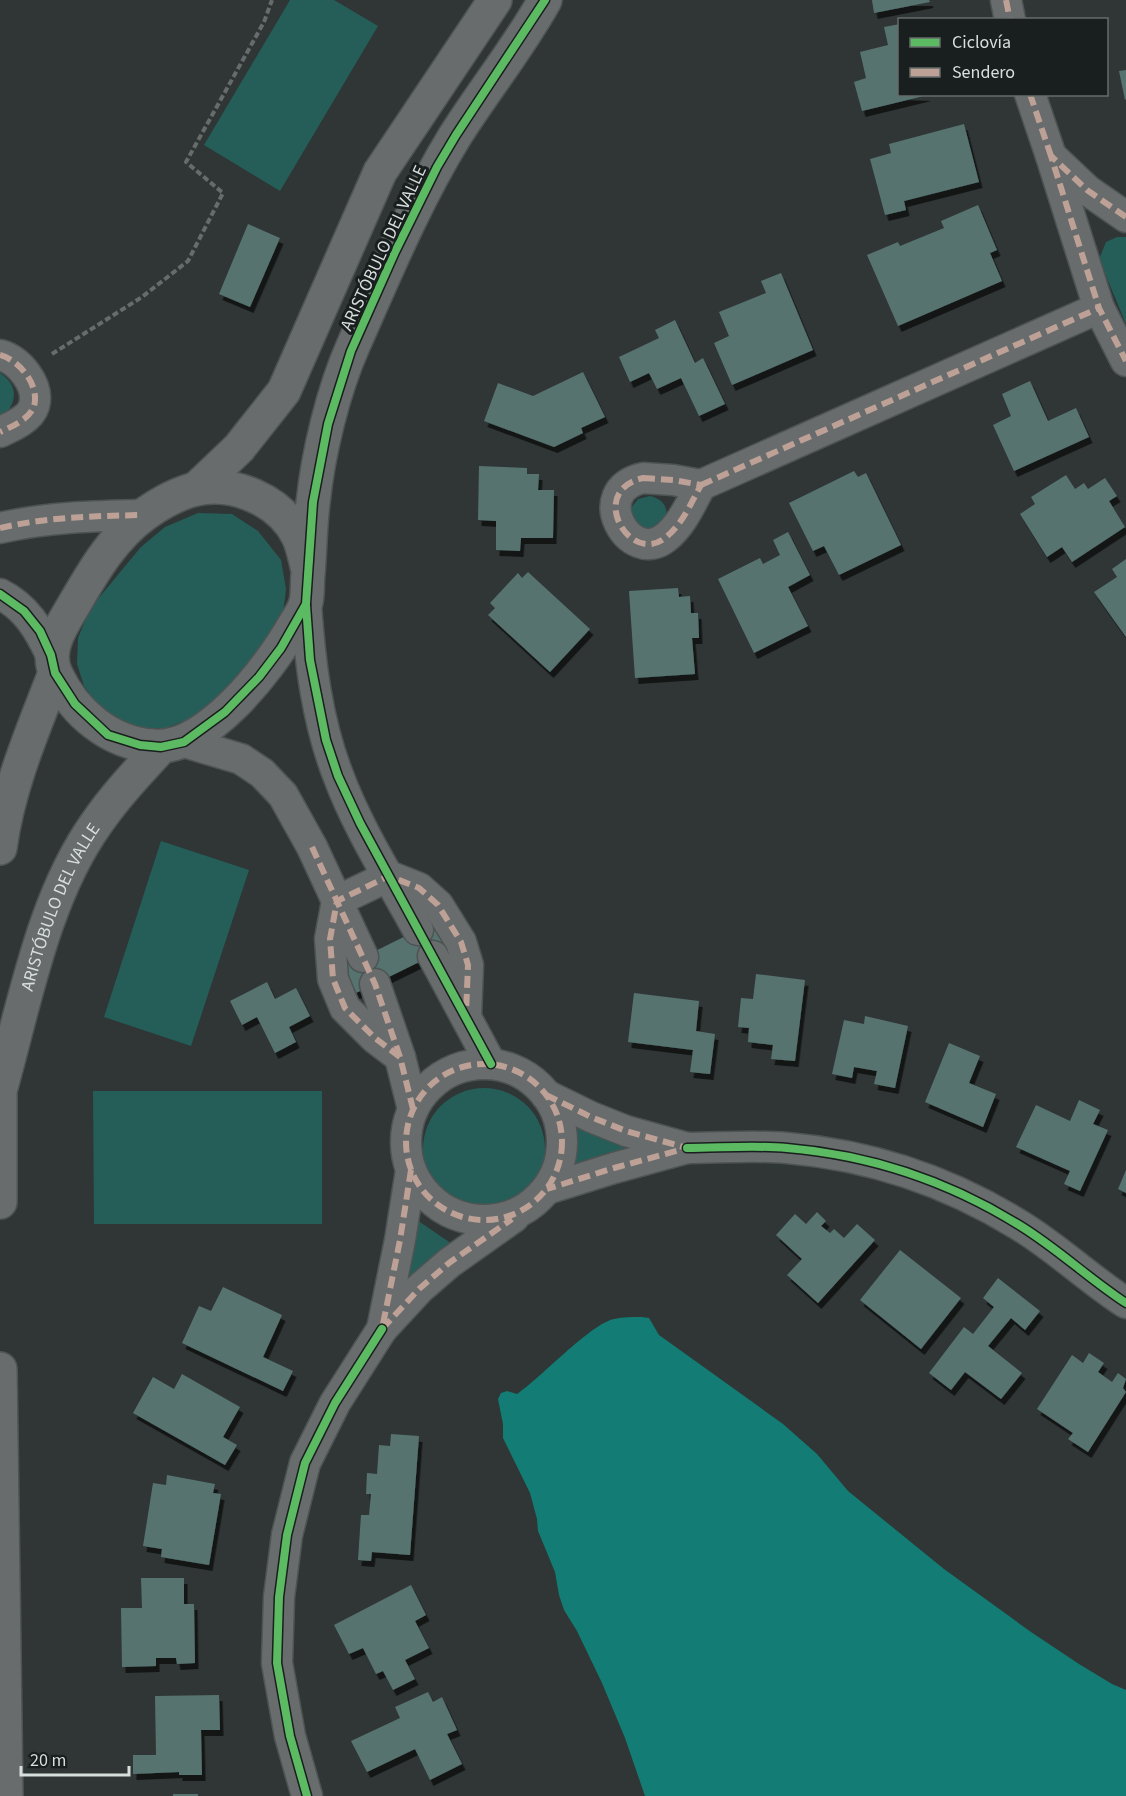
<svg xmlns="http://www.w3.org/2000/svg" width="1126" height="1796" font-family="'Source Sans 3',sans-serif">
  <defs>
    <filter id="shadow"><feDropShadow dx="3.5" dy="6" stdDeviation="0" flood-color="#0009"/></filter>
  </defs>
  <rect width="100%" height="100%" fill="#2f3635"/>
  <!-- green -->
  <g fill="#255e58">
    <path d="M290,0H334L378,26L280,191L204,145Z"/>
    <path d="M1117,237H1126V324L1099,259L1106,242Z"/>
    <path d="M0,373C21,387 16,405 0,420Z"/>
    <path d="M650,496C667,500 669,512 665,527L636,531L631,508L638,499Z"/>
    <path d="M198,513L232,514L258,531L281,560L286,589L283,614L269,642L242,675L193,718L165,728H142L112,718L98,706L84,686L77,664L78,638L85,621L97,600L141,547L165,527Z"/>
    <path d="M161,841L249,870L191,1046L104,1017Z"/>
    <circle cx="484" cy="1149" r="61"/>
    <path d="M93,1091H322V1224H94Z"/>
    <path d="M574,1126L642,1149L575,1174Z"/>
    <path d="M417,1220L452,1244L403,1286Z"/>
  </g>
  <!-- water -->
  <path fill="#137c74" d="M642,1317L649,1318L659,1335L783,1424L817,1454L848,1491L944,1569L1031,1632L1079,1664L1112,1684L1126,1690V1796H645L625,1738L602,1683L577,1631L564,1610L559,1595L555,1572L538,1531L537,1519L530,1493L503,1438V1424L498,1399L501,1393L507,1391L517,1394C541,1378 590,1324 614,1319C623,1317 633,1317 642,1317Z"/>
  <!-- building -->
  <g fill="#577370" filter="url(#shadow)">
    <path d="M872,0H929L930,2L874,13Z"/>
    <path d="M900,24V94L928,95L862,111L854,82L866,78L860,52L888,45L884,27Z"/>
    <path d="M1126,70V99L1125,100L1119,71Z"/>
    <path d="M964,124L979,182L904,201L906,210L885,215L870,159L891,153L889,144Z"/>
    <path d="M978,205L997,250L990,253L1002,281L898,326L867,255L898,242L900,246L944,228L941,221Z"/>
    <path d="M248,224L280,238L250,307L219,294Z"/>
    <path d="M781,273L813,350L732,385L714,343L729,336L719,312L766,293L761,281Z"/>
    <path d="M675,320L695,363L703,358L725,404L699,416L681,378L657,389L649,373L630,382L619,357L659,338L655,330Z"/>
    <path d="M583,372L605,417L581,428L583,433L554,447L484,421L498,383L533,396Z"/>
    <path d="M1030,381L1048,421L1076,408L1089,437L1014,471L993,425L1011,416L1002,394Z"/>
    <path d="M479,466L527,468V474H539L538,490H554L553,538H521L520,551L496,550V521L478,520Z"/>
    <path d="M854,471L858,477L866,473L901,545L839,575L824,546L813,551L789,503Z"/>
    <path d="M1066,475L1075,489L1084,483L1088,489L1105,478L1117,496L1109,501L1125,527L1072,562L1062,547L1047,557L1020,514L1035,504L1031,497Z"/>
    <path d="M788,532L810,575L788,587L808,626L754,653L718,579L760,558L763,564L780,555L773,540Z"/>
    <path d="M1126,559V637L1094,592L1117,577L1112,569Z"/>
    <path d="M528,572L590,629L550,672L488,615L495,608L490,603L518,573L522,578Z"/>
    <path d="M678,588L679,597L690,596L691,613H698L699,638H692L695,674L635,678L629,591Z"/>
    <path d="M436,921L450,947L356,993L343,967Z"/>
    <path d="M756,974L805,980L795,1061L771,1059L773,1045L748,1042L749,1028L738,1027L741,998L753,999Z"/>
    <path d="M267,982L275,999L296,988L310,1016L289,1027L296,1042L275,1053L257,1017L242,1025L230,1001Z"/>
    <path d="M634,993L699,1001L696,1031L715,1034L710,1074L690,1072L693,1050L628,1042Z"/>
    <path d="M865,1016L908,1026L895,1088L874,1084L877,1071L854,1067L852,1078L832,1074L844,1020L864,1024Z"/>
    <path d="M949,1043L980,1056L969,1083L996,1094L983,1127L925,1102Z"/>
    <path d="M1079,1100L1100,1110L1093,1124L1108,1130L1080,1191L1064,1184L1070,1171L1016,1147L1036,1105L1070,1121Z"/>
    <path d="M1126,1170V1193L1118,1189Z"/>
    <path d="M817,1212L826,1221L821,1226L830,1233L834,1229L844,1238L857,1224L875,1240L818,1303L787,1275L802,1259L776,1235L795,1214L806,1224Z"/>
    <path d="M900,1250L961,1298L921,1349L860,1300Z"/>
    <path d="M998,1278L1040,1311L1025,1330L1011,1318L988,1346L1022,1373L1001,1399L965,1372L951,1390L929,1373L964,1327L973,1334L994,1307L983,1298Z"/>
    <path d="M223,1287L282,1315L263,1357L293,1371L283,1391L182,1343L199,1306L211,1311Z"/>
    <path d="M1089,1353L1104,1363L1098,1372L1112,1382L1118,1373L1126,1379L1123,1388L1126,1392L1088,1452L1068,1439L1073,1433L1037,1409L1072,1355L1083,1363Z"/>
    <path d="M182,1374L240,1407L223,1437L237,1445L225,1465L133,1413L153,1377L174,1389Z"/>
    <path d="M391,1434L419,1436L410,1555L372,1552L371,1561L358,1560L361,1515H369L371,1494H366L367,1473L377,1474L379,1445L390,1446Z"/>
    <path d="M167,1475L215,1484L213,1493L221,1494L209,1565L161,1557L162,1549L143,1546L153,1483L166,1485Z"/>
    <path d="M141,1578H184V1604H194L195,1663L177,1664L176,1658H156V1666L122,1667L121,1608H142Z"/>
    <path d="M411,1585L426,1615L415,1621L429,1648L405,1660L415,1679L393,1690L383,1671L376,1674L363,1648L349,1654L334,1625Z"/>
    <path d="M428,1692L433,1702L442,1697L457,1730L447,1734L462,1764L430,1780L415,1749L367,1772L351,1741L400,1718L395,1707Z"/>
    <path d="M219,1695L220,1730H201L202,1775H179V1772L133,1774V1755H156L155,1696Z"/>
    <rect x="173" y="1794" width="25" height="2"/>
  </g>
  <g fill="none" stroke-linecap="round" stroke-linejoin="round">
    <!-- minor casing -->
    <g stroke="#4d5453" stroke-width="33">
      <g id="minor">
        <path d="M1006,0L1010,20"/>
        <path d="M1030,94L1051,156"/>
        <path d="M1126,217L1087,190L1051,156L1099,308L1126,361"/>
        <path d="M0,355C19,360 40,385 34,406C30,419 11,427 0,432"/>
        <path d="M643,478L673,480L701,485C691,503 682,525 665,538C630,566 586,491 643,478Z"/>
        <path d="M701,485L1099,308"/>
        <path d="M0,528C47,517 95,516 143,515"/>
        <path d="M0,594C26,607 39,629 51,655"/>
        <path d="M306,604C310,662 317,721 338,775C358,829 391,880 418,930"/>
        <path d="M184,742L241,759L262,773L283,795L312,847L363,957"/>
        <path d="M433,956L491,1064"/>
        <path d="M375,984L400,1057L413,1109"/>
        <path d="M400,1057L375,1038L345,1008L333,979L330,939L337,901L389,876L419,888L438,905L461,942L468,965L466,1017"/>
        <circle cx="484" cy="1142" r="78"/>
        <path d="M546,1095L591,1117L626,1131L687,1148L614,1168L547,1189"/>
        <path d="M687,1148C720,1148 754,1145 787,1148C870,1155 948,1181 1019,1225C1057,1248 1089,1279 1126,1303"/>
        <path d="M411,1170L400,1240L382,1329L419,1289L449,1263L514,1217"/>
        <path d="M307,1796L290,1736L277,1663L279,1597L287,1535L305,1463L335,1403L382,1329"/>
      </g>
    </g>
    <!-- tertiary casing -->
    <g stroke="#4d5453" stroke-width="36">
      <g id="tertiary">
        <path d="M196,489L239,448L284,391L380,172L495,0"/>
        <path d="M308,570C305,559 303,546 298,536C280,500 234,481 196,489C179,493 159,504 145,514C114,536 94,570 75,603C63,624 44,649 56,674C74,713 110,743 153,746C206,751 269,669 293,627C297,620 304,611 306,602C308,594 307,583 308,574C310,551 310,527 313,503C318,454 333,391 353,346C384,276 415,201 455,136C484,90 519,47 545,0"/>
        <path d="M0,848C8,787 33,730 55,673"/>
        <path d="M0,1069V1202"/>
        <path id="s1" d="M1,1087C25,1001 44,897 96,824C115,796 138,772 161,747"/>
        <path d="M0,1369L6,1796"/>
      </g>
    </g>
    <!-- path -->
    <path stroke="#666c6b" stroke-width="4" stroke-dasharray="6 3" stroke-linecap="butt" d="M52,354L142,297L188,261L223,193L186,162L264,22L272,0"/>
    <!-- minor -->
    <use href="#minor" stroke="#686c6c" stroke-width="30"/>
    <!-- tertiary -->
    <use href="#tertiary" stroke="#686c6c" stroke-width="33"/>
    <!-- quiet -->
    <g stroke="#bda197" stroke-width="6" stroke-dasharray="12 6" stroke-linecap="butt">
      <path d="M1006,0L1010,20"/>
      <path d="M1030,94L1051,156"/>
      <path d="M1126,217L1087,190L1051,156L1099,308L1126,361"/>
      <path d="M0,355C19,360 40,385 34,406C30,419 11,427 0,432"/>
      <path d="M643,478L673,480L701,485C691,503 682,525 665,538C630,566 586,491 643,478Z"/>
      <path d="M701,485L1099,308"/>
      <path d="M0,528C47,517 95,516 143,515"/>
      <path d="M312,847L375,984L400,1057L413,1109"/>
      <path d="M400,1057L375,1038L345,1008L333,979L330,939L337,901L389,876L419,888L438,905L461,942L468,965L466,1014"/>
      <circle cx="484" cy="1142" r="78"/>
      <path d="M546,1095L591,1117L626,1131L687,1148L614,1168L547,1189"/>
      <path d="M411,1170L400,1240L382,1329L419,1289L449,1263L512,1219"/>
    </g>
    <!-- cycleway casing -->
    <g stroke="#191f1e" stroke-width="11">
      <g id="cycleway">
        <path d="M0,594L24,611L40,631L51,655L55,673L75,704L108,735L140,745L161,747L184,742L225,712L259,677L281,648L306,604L313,502L328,424L351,351L395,252L437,167L456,135L545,0"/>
        <path d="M306,605L310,660L326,740L338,776L360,823L491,1064"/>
        <path d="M687,1148C720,1148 754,1145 787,1148C870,1155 948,1181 1019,1225C1057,1248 1089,1279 1126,1303"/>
        <path d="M307,1796L290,1736L277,1663L279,1597L287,1535L305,1463L335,1403L382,1329"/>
      </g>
    </g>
    <!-- cycleway -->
    <use href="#cycleway" stroke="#5cba63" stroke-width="8"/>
  </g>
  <g text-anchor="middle" stroke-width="6" stroke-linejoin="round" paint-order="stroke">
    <!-- street labels -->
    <g font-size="18" fill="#d7dfdd" stroke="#191f1e">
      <text transform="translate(383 248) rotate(-65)" y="6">ARISTÓBULO DEL VALLE</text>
      <text dy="6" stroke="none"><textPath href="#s1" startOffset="190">ARISTÓBULO DEL VALLE</textPath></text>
    </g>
  </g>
  <!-- legend -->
  <rect x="898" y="18" width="210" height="78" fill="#191f1e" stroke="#656c6a" stroke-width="1.5"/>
  <rect x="910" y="38" width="30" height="9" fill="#5cba63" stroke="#656c6a" stroke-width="1.5"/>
  <text x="952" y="48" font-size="18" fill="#d7dfdd">Ciclovía</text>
  <rect x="910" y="68" width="30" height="9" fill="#bda197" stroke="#656c6a" stroke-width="1.5"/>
  <text x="952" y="78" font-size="18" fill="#d7dfdd">Sendero</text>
  <!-- scale -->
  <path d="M21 1766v9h108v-9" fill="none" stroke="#d7dfdd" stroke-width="3"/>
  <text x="30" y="1766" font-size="18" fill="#d7dfdd" stroke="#191f1e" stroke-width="4.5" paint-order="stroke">20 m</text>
</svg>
